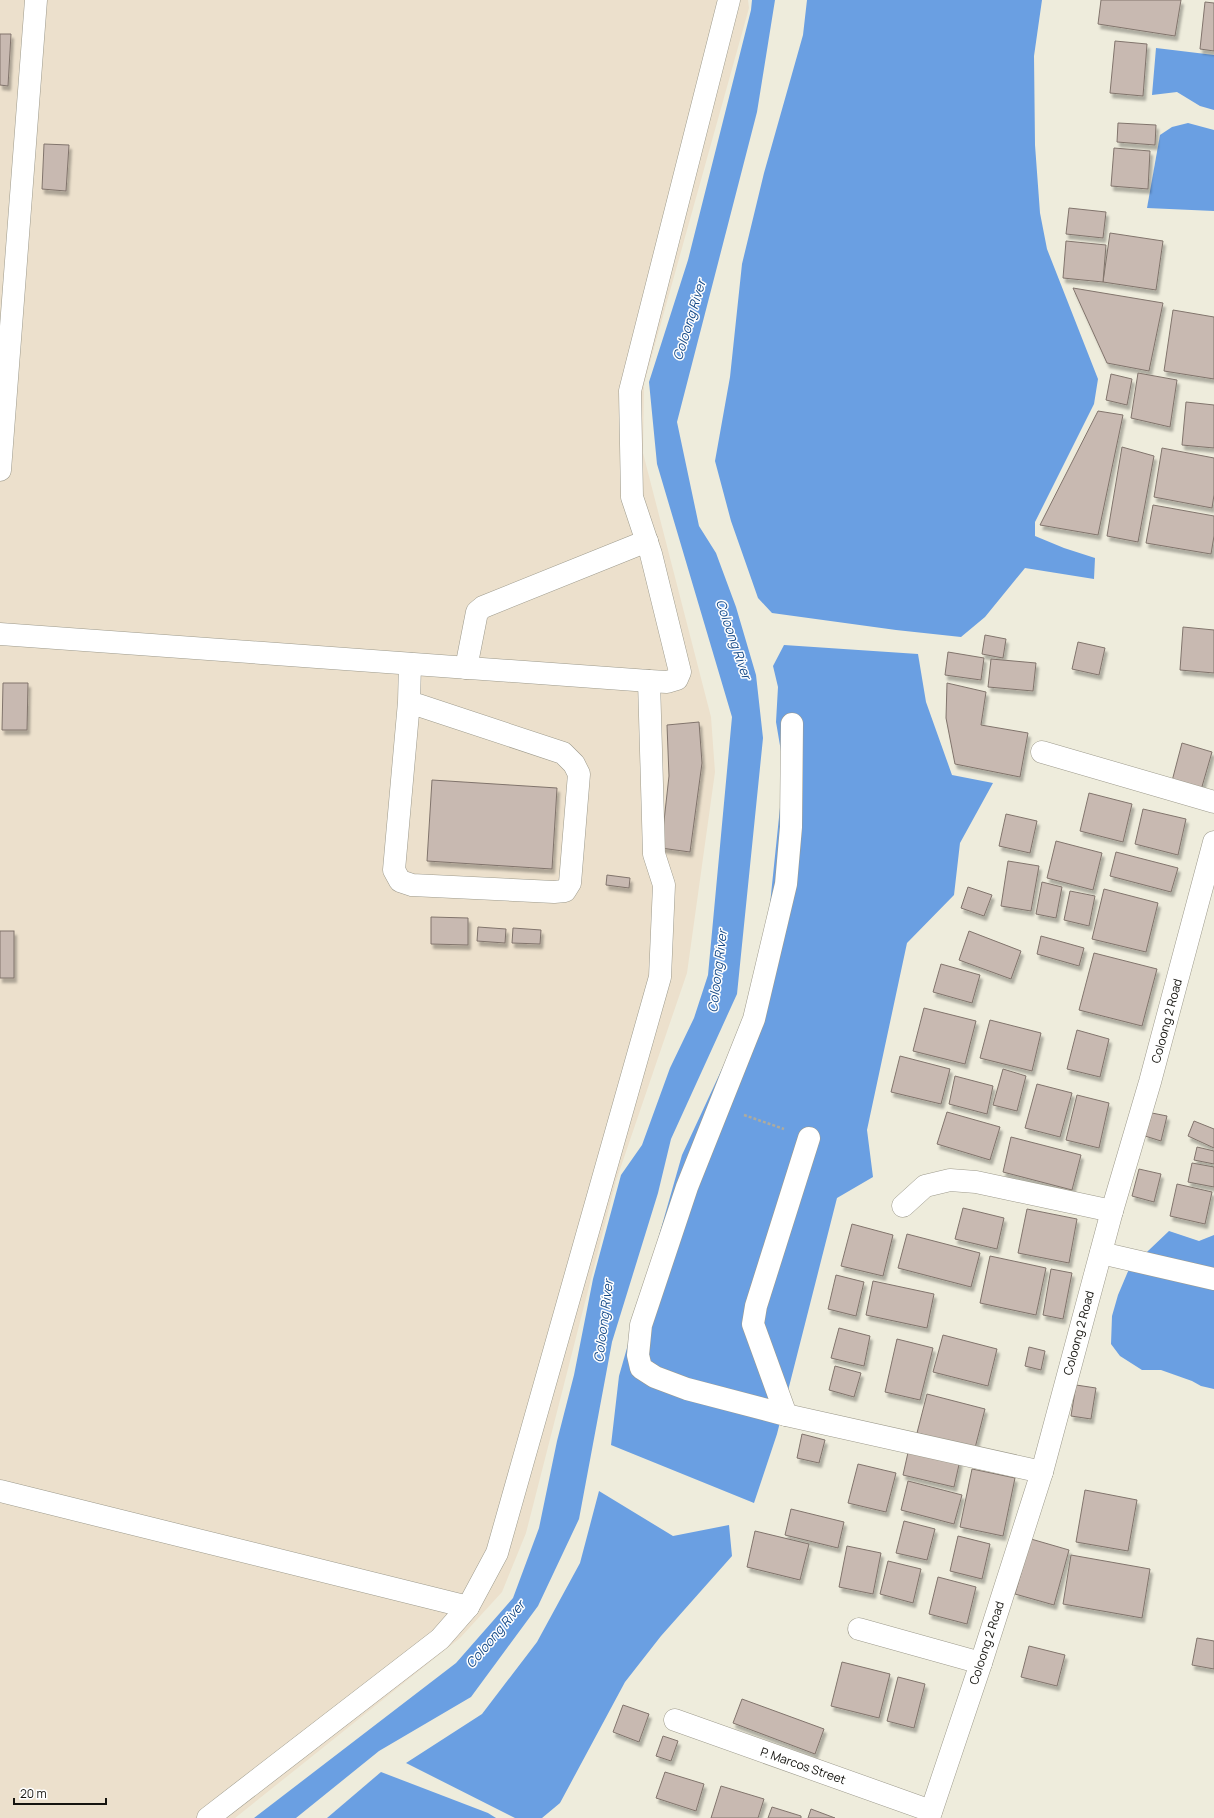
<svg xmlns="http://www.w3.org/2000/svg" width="1214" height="1818" font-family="Manrope,sans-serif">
  <defs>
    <filter id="shadow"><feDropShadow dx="2.5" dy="4.5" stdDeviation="1" flood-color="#0004"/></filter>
  </defs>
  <rect width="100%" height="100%" fill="#eeecdc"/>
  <!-- industrial -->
  <path fill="#ece0cc" d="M0,0H748L749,8L644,384L643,453L711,717L715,772L687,973L616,1181L526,1533L502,1592L460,1638L235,1818H0Z"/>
  <!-- water -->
  <g fill="#6a9fe2">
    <path d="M752,0H775L757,112L677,422L699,526L716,553L736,607L756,675L763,738L737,994L671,1139L658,1193L612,1342L579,1519L538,1606L471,1697L379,1751L296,1818H254L456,1663L513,1598L539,1528L557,1441L574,1375L593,1279L621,1175L642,1145L670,1068L694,1018L708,975L732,717L657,464L649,382L688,260L751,10Z"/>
    <path d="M807,0H1042L1034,56L1035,145L1040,213L1047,249L1098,379L1094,404L1035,522V536L1064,548L1095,558L1094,579L1025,568L985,617L961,637L896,630L772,613L758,598L731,521L715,461L730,377L742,264L764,173L803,35Z"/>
    <path d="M1156,48L1214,55V110L1200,106L1177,92L1152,95Z"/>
    <path d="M1188,123L1214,130V211L1147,208L1160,135L1172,127Z"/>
    <path d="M784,645L918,654L926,702L952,775L993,783L960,843L954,895L907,943L867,1130L873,1177L837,1198L777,1434L754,1503L611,1445L619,1376L682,1155L753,1002L767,933L784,769L776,722L778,687L773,666Z"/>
    <path d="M1169,1231L1199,1241L1214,1235V1389L1201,1386L1192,1381L1161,1370H1142L1120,1356L1111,1344L1112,1316L1118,1295L1129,1269Z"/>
    <path d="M599,1491L673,1536L729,1525L732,1556L661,1636L625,1682L560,1803L542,1818H515L406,1763L482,1714L537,1642L580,1563Z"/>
    <path d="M381,1772L488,1813L496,1818H327Z"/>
  </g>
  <!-- building -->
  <g fill="#c8b9b1" stroke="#81746c" filter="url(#shadow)">
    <path d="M1101,0H1181L1175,36L1098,24Z"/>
    <path d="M1205,2L1214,3V51L1200,49Z"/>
    <path d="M0,34H11L8,86L0,85Z"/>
    <path d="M1115,41L1147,44L1143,96L1110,93Z"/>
    <path d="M1118,123L1156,125L1155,145L1117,142Z"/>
    <path d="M44,144L69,145L66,191L42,189Z"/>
    <path d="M1114,148L1150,151L1148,189L1111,186Z"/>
    <path d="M1069,208L1106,212L1103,238L1066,234Z"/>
    <path d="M1110,233L1163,241L1156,290L1103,282Z"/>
    <path d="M1066,241L1106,245L1103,282L1063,278Z"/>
    <path d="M1073,288L1163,303L1149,371L1107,363Z"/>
    <path d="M1173,310L1214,317V379L1164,371Z"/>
    <path d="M1138,373L1177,380L1170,427L1131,418Z"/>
    <path d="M1111,374L1132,379L1127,405L1106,400Z"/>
    <path d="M1186,402L1214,405V448L1182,445Z"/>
    <path d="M1098,411L1123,415L1098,535L1040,525Z"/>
    <path d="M1122,447L1154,456L1138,542L1107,536Z"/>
    <path d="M1162,448L1214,458V495L1212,508L1154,497Z"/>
    <path d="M1153,505L1214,516V536L1211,554L1146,543Z"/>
    <path d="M1183,627L1214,630V673L1180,670Z"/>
    <path d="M985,635L1006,639L1003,658L982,654Z"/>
    <path d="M1078,642L1105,648L1099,675L1072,669Z"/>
    <path d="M948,652L984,658L981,680L945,675Z"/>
    <path d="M991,659L1036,663L1033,691L988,687Z"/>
    <path d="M3,683H28L27,730H2Z"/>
    <path d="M947,683L986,692L981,725L1028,733L1020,777L955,764L946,718Z"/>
    <path d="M699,722L702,763L690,852L661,848L669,776L667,725Z"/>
    <path d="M1182,743L1212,752L1201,790L1172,781Z"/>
    <path d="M432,780L557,788L552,869L427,861Z"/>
    <path d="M1089,793L1132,804L1123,842L1080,831Z"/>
    <path d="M1143,809L1186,819L1178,855L1135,844Z"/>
    <path d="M1006,814L1037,821L1030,853L999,846Z"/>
    <path d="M1056,841L1102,853L1093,890L1047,878Z"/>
    <path d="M1116,852L1178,868L1171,892L1110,876Z"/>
    <path d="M1008,861L1039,866L1031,911L1001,906Z"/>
    <path d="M607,875L630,878L629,888L606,885Z"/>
    <path d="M1042,882L1062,887L1056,918L1036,914Z"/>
    <path d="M968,887L992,895L984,916L961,908Z"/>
    <path d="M1104,889L1158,903L1146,952L1092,939Z"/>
    <path d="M1070,891L1095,896L1089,926L1064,920Z"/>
    <path d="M431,917L468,918V945L431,944Z"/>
    <path d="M478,927L506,929L505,943L477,941Z"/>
    <path d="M513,928L541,930L540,944L512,943Z"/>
    <rect x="0" y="931" width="14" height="47"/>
    <path d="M969,931L1021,951L1011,979L959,960Z"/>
    <path d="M1041,936L1084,948L1079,966L1037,954Z"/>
    <path d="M1094,953L1157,969L1142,1026L1079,1010Z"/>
    <path d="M941,964L980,975L972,1003L933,992Z"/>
    <path d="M924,1008L976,1021L965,1064L913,1051Z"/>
    <path d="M990,1020L1041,1033L1032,1071L980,1058Z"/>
    <path d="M1077,1030L1109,1039L1100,1077L1067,1069Z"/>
    <path d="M900,1056L950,1069L941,1104L891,1092Z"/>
    <path d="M1003,1069L1026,1076L1017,1111L993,1105Z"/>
    <path d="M955,1076L993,1086L987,1114L949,1104Z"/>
    <path d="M1037,1084L1072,1093L1060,1137L1025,1128Z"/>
    <path d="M1077,1095L1109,1103L1099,1148L1066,1140Z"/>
    <path d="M947,1112L1000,1127L990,1160L937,1144Z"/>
    <path d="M1152,1113L1167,1116L1161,1141L1145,1136Z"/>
    <path d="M1194,1121L1214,1129V1148L1188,1136Z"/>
    <path d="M1011,1137L1081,1155L1072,1190L1003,1172Z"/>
    <path d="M1197,1147L1214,1151V1164L1194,1160Z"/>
    <path d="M1192,1163L1214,1167V1187L1188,1182Z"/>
    <path d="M1139,1169L1161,1174L1154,1202L1132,1196Z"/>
    <path d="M1177,1184L1212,1192L1205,1224L1170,1216Z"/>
    <path d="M963,1208L1004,1218L997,1249L955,1239Z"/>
    <path d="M1027,1209L1077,1219L1069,1263L1018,1253Z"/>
    <path d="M852,1224L893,1235L883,1276L841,1266Z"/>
    <path d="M907,1234L980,1253L971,1287L898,1268Z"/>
    <path d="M990,1256L1046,1268L1036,1315L980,1303Z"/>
    <path d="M1051,1269L1072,1273L1063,1319L1043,1315Z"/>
    <path d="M836,1275L864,1282L856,1316L828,1309Z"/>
    <path d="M873,1281L934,1294L927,1328L866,1315Z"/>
    <path d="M839,1328L870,1336L864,1366L831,1358Z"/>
    <path d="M943,1335L997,1349L988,1386L933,1372Z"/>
    <path d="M897,1339L933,1348L920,1400L885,1392Z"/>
    <path d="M1029,1347L1045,1351L1041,1370L1025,1366Z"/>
    <path d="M835,1366L861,1373L854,1397L829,1390Z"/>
    <path d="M1076,1385L1096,1388L1091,1419L1071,1416Z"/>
    <path d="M927,1394L985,1409L975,1448L917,1433Z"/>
    <path d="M802,1434L825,1440L819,1463L797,1458Z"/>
    <path d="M909,1448L960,1460L954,1487L903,1475Z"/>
    <path d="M858,1464L896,1473L886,1512L848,1503Z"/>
    <path d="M972,1469L1015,1478L1003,1536L960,1527Z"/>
    <path d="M908,1481L962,1495L954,1524L901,1510Z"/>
    <path d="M1085,1490L1137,1500L1128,1551L1076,1542Z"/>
    <path d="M791,1509L844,1522L838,1548L785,1535Z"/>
    <path d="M904,1521L935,1529L927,1560L896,1553Z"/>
    <path d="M755,1531L809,1544L800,1580L747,1567Z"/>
    <path d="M958,1536L990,1544L982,1579L950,1571Z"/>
    <path d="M1031,1539L1069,1550L1054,1605L1015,1594Z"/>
    <path d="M847,1546L881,1553L873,1594L839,1587Z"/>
    <path d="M1071,1555L1150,1569L1142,1618L1063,1604Z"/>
    <path d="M888,1561L921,1569L913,1603L880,1594Z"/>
    <path d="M938,1577L976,1587L967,1624L929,1614Z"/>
    <path d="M1197,1638L1214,1641V1669L1192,1665Z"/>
    <path d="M1029,1646L1065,1655L1057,1686L1021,1677Z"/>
    <path d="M842,1662L890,1674L879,1718L831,1706Z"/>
    <path d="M898,1677L925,1684L914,1728L887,1721Z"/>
    <path d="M742,1699L824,1729L815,1754L733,1723Z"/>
    <path d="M623,1705L649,1714L639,1742L613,1732Z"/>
    <path d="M663,1736L678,1741L671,1761L656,1756Z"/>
    <path d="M665,1772L704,1784L696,1811L656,1798Z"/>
    <path d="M721,1786L764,1799L758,1818H711Z"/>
    <path d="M772,1807L801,1816V1818H768Z"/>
    <path d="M811,1809L835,1818H808Z"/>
  </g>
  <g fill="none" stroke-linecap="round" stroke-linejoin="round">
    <!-- minor casing -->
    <g stroke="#9d9a8c" stroke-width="23">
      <g id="minor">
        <path d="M0,470L36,0"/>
        <path d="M0,634L649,681L667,682L677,679L680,672L651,554L632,497L630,391L729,0"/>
        <path d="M466,668L477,612L483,607L647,541"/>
        <path d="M409,702L563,753L574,764L579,774L570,883L565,891L554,892L412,885L400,881L394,870L409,702L410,664"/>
        <path d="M792,724L791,827L786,884L754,1019L687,1187L641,1325L638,1355L641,1368L655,1377L687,1389L786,1415L1042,1472"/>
        <path d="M1042,752L1214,802"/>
        <path d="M903,1206L925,1186L950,1180L976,1182L1112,1211"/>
        <path d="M1101,1253L1214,1279"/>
        <path d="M786,1415L753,1324L756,1306L809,1138"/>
        <path d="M0,1491L468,1607"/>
        <path d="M859,1629L981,1663"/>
        <path d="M675,1720L931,1811"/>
        <path d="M208,1818L440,1639L468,1607L497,1553L660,977L664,885L654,854L649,681"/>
        <path d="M929,1818L981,1663L1042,1472L1112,1211L1150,1082L1214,842"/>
      </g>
    </g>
    <!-- path -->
    <path stroke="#adab9e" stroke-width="2.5" stroke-dasharray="3 2" stroke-linecap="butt" d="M744,1115L784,1129"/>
    <!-- minor -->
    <use href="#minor" stroke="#fff" stroke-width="22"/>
  </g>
  <g text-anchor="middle" stroke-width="3" stroke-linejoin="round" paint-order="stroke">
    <!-- street labels -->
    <g font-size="12" fill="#15140f" stroke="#fff">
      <text transform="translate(1167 1021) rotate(-75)" y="4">Coloong 2 Road</text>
      <text transform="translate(1079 1333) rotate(-75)" y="4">Coloong 2 Road</text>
      <text transform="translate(987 1643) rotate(-72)" y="4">Coloong 2 Road</text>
      <text transform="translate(803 1766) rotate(19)" y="4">P. Marcos Street</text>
    </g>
    <!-- water labels -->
    <g font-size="13" font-style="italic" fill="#174b88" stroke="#fff">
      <text transform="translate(689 320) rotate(-73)" y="5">Coloong River</text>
      <text transform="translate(734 639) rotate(71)" y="5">Coloong River</text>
      <text transform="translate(717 971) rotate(-83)" y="5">Coloong River</text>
      <text transform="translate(603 1321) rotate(-83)" y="5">Coloong River</text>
      <text transform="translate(495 1634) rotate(-50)" y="5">Coloong River</text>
    </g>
  </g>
  <!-- scale -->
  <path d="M14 1798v6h92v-6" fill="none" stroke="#15140f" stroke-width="2"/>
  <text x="20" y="1798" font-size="12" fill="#15140f" stroke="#ffffff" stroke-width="3" paint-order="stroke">20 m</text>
</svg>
